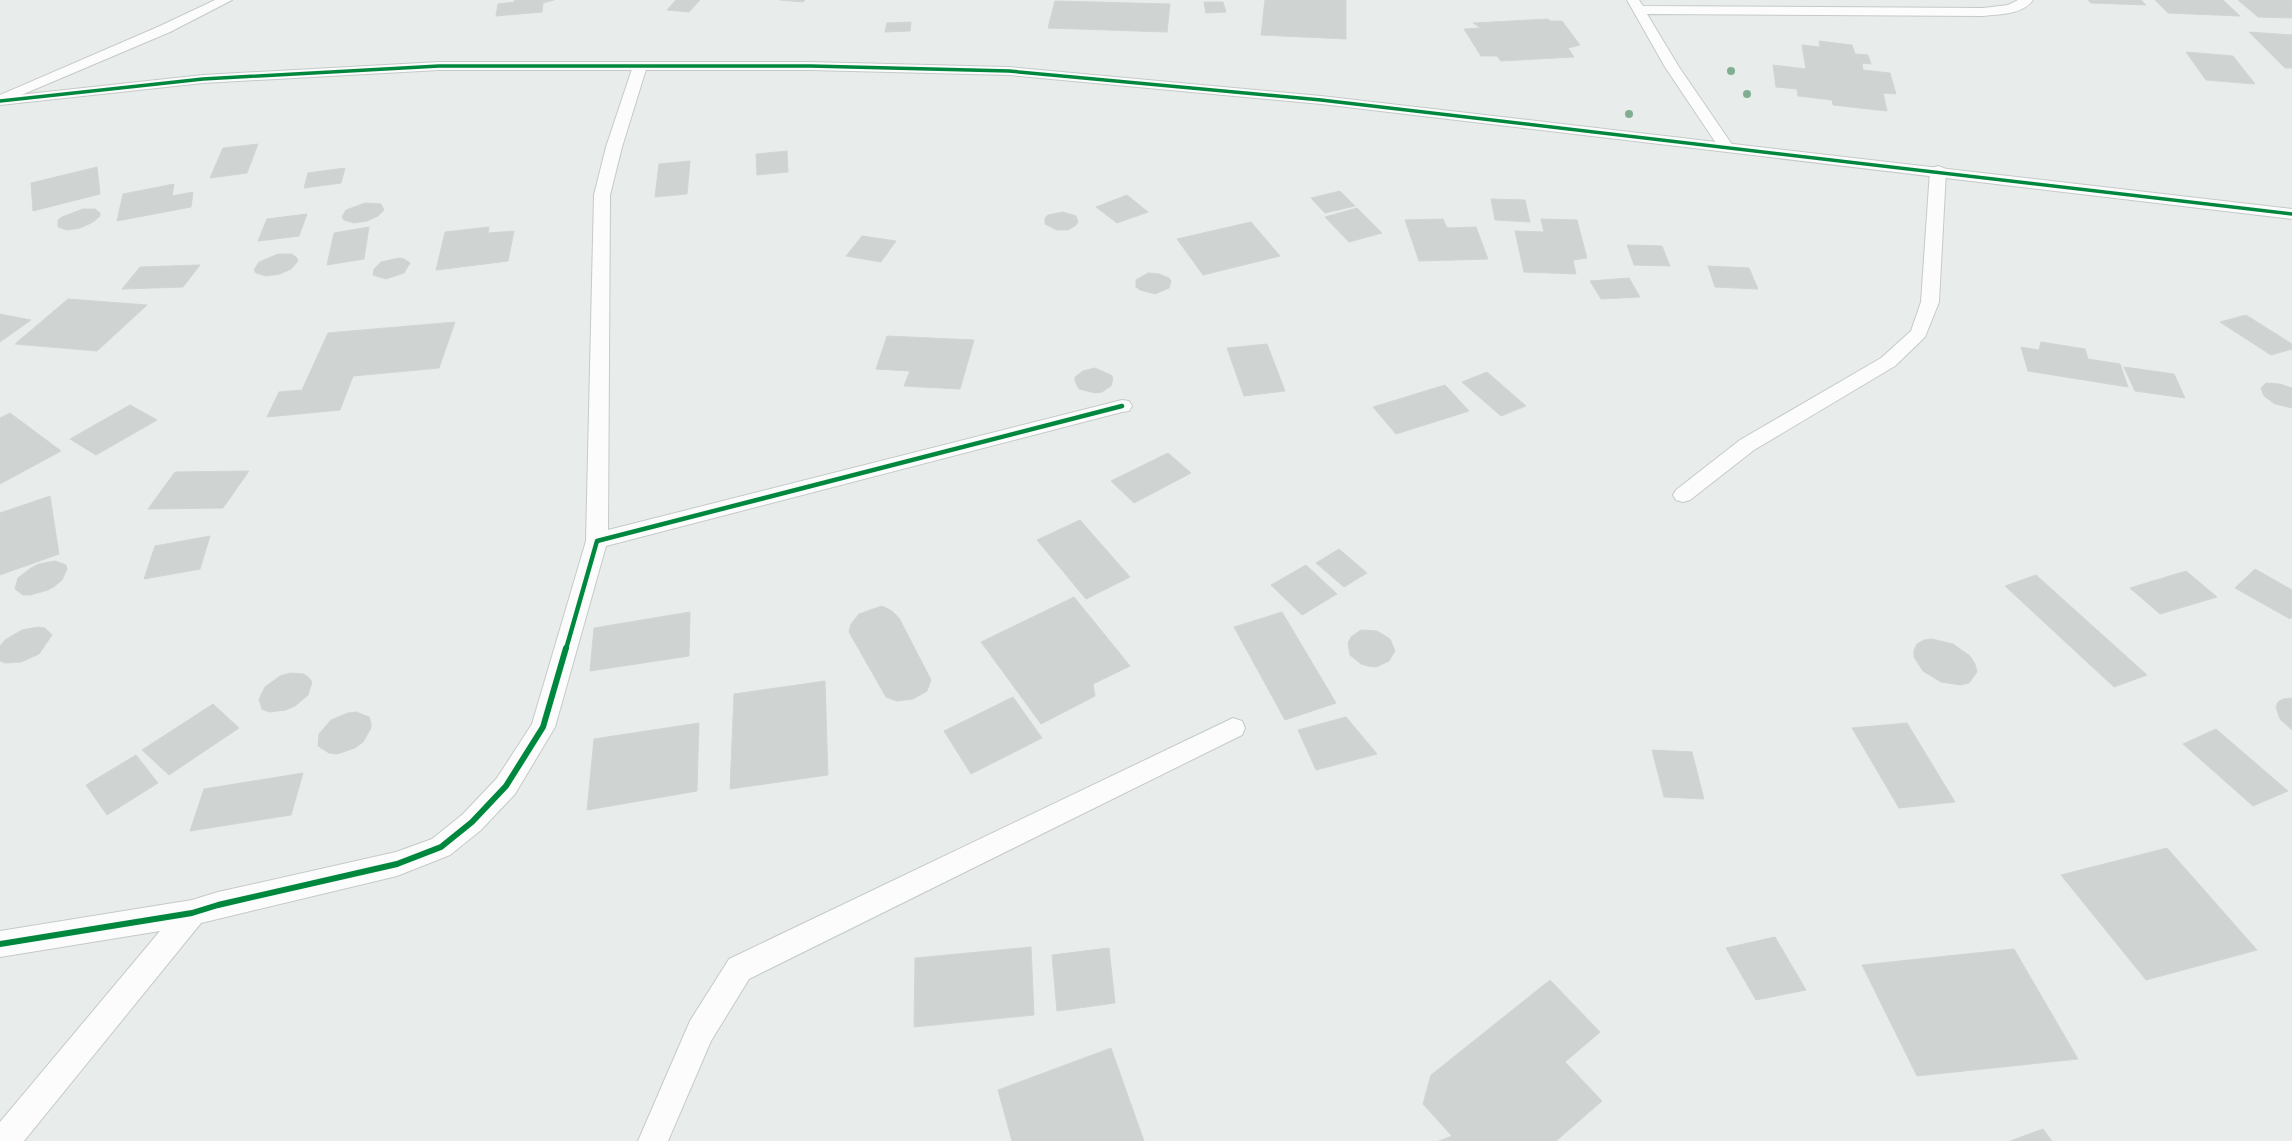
<svg xmlns="http://www.w3.org/2000/svg" width="2292" height="1141" font-family="Manrope,sans-serif">
  <rect width="100%" height="100%" fill="#e8edeb"/>
  <!-- building -->
  <g fill="#cfd4d2" stroke="#d1d6d4">
    <path d="M515,0H554L543,3L542,12L496,16L498,4L514,2Z"/>
    <path d="M676,0H700L689,12L667,10Z"/>
    <path d="M780,0H805L803,2Z"/>
    <path d="M1265,0H1346V39L1261,35Z"/>
    <path d="M2088,0H2141L2146,5L2091,3Z"/>
    <path d="M2155,0H2223L2240,16L2168,13Z"/>
    <path d="M2238,0H2292V18L2258,17Z"/>
    <path d="M1055,1L1170,4L1167,32L1048,28Z"/>
    <path d="M1204,2H1223L1226,12L1206,13Z"/>
    <path d="M1548,19L1550,21H1562L1580,45L1568,48L1574,57L1501,61L1497,56H1481L1464,29L1481,28L1473,23Z"/>
    <path d="M911,22L910,31L885,32L887,23Z"/>
    <path d="M2249,32L2292,35V68H2285Z"/>
    <path d="M1819,41L1852,45L1855,54L1868,55L1871,64L1862,63L1863,70L1890,73L1896,94L1883,93L1887,111L1833,105L1832,100L1798,96L1797,89L1776,87L1773,65L1806,69L1802,45L1820,47Z"/>
    <path d="M2186,52L2233,56L2255,84L2206,80Z"/>
    <path d="M258,144L247,173L210,178L223,148Z"/>
    <path d="M787,151L788,172L757,175L756,154Z"/>
    <path d="M690,161L687,194L655,197L659,164Z"/>
    <path d="M97,167L100,194L33,211L31,183Z"/>
    <path d="M345,168L341,183L304,188L308,173Z"/>
    <path d="M174,184L172,196L193,192L191,207L117,221L123,194Z"/>
    <path d="M1340,191L1355,206L1325,213L1311,198Z"/>
    <path d="M1127,195L1148,212L1117,223L1096,207Z"/>
    <path d="M1491,199L1525,200L1530,222L1495,220Z"/>
    <path d="M365,203L381,204L384,210L378,216L367,221L354,223L344,220L342,217L346,210Z"/>
    <path d="M1357,208L1382,233L1349,242L1325,217Z"/>
    <path d="M83,209H95L100,213V216L93,222L80,228L67,230L58,227V220L62,217Z"/>
    <path d="M1063,212L1076,216L1078,222L1076,225L1068,230H1057L1045,224V218L1048,215Z"/>
    <path d="M307,214L299,236L258,241L267,219Z"/>
    <path d="M1443,219L1447,228L1476,227L1488,259L1419,261L1405,220Z"/>
    <path d="M1541,219L1577,220L1587,258L1573,260L1576,274L1524,272L1515,231L1544,232Z"/>
    <path d="M1251,222L1280,256L1203,275L1177,239Z"/>
    <path d="M369,227L364,259L327,265L334,233Z"/>
    <path d="M489,227L488,233L514,231L508,261L436,270L445,232Z"/>
    <path d="M862,236L896,241L881,262L846,256Z"/>
    <path d="M1627,245L1662,246L1670,266L1634,265Z"/>
    <path d="M278,254H292L297,258L298,261L291,269L280,274L266,276L256,273L254,270L259,262Z"/>
    <path d="M399,258L404,259L410,263L404,273L386,279L373,275L374,269L381,262Z"/>
    <path d="M200,265L183,287L122,289L140,267Z"/>
    <path d="M1708,266L1749,268L1758,289L1715,287Z"/>
    <path d="M1148,273L1159,274L1169,278L1171,281L1169,288L1155,294L1140,290L1136,287V280Z"/>
    <path d="M1629,278L1640,297L1601,299L1590,281Z"/>
    <path d="M68,299L147,305L97,351L15,344Z"/>
    <path d="M0,314L31,320L0,342Z"/>
    <path d="M2246,315L2292,344V349L2271,355L2220,322Z"/>
    <path d="M455,322L439,368L353,376L340,410L267,417L279,392L302,390L328,333Z"/>
    <path d="M887,336L974,340L960,389L904,386L910,371L876,369Z"/>
    <path d="M2041,342L2085,349L2088,359L2120,364L2128,387L2028,371L2021,347L2039,350Z"/>
    <path d="M1267,344L1285,391L1244,396L1227,348Z"/>
    <path d="M2124,367L2174,374L2185,398L2135,391Z"/>
    <path d="M1095,368L1111,375L1113,378L1111,386L1102,392L1095,393L1079,389L1075,381V377L1083,371Z"/>
    <path d="M1487,372L1526,406L1501,416L1462,382Z"/>
    <path d="M2266,383L2280,384L2292,388V408L2275,404L2264,396L2261,388Z"/>
    <path d="M1445,385L1469,411L1396,434L1373,407Z"/>
    <path d="M130,405L157,420L96,455L70,439Z"/>
    <path d="M10,413L61,451L0,484V418Z"/>
    <path d="M1168,453L1191,473L1134,503L1111,481Z"/>
    <path d="M249,471L223,508L148,509L175,472Z"/>
    <path d="M50,496L59,554L0,575V513Z"/>
    <path d="M1080,520L1130,577L1086,599L1037,540Z"/>
    <path d="M210,536L200,569L144,579L155,546Z"/>
    <path d="M1339,549L1367,573L1344,587L1316,563Z"/>
    <path d="M55,561L66,565L67,569L62,580L55,586L48,590L30,595H23L15,589L18,578L31,568L39,564Z"/>
    <path d="M1306,565L1337,594L1302,615L1271,585Z"/>
    <path d="M2255,569L2292,590V617L2290,619L2235,588Z"/>
    <path d="M2186,571L2217,597L2160,614L2130,588Z"/>
    <path d="M2036,575L2147,675L2114,687L2005,586Z"/>
    <path d="M1074,597L1130,666L1093,684L1095,696L1041,724L981,642Z"/>
    <path d="M882,606L892,611L899,618L931,680L927,691L913,699L897,701L886,697L849,632L851,624L859,614Z"/>
    <path d="M690,612L689,656L590,671L594,628Z"/>
    <path d="M1282,612L1336,703L1285,720L1234,627Z"/>
    <path d="M38,627L45,628L52,635L39,654L21,662L5,663L0,661V646L5,640L22,630Z"/>
    <path d="M1361,630L1377,631L1390,639L1395,651L1389,661L1376,667L1368,666L1361,664L1350,655L1348,643L1351,637Z"/>
    <path d="M1932,639L1953,644L1970,656L1975,664L1977,672L1969,683L1961,685L1941,682L1923,671L1914,657V650L1917,644L1924,640Z"/>
    <path d="M290,673L304,674L309,678L312,682L308,695L295,706L286,710L269,712L262,709L259,699L265,687L280,676Z"/>
    <path d="M825,681L828,775L730,789L734,694Z"/>
    <path d="M1013,697L1042,738L971,774L944,731Z"/>
    <path d="M2291,698H2292V730L2280,719L2276,707L2278,702L2283,699Z"/>
    <path d="M213,704L239,728L169,775L142,750Z"/>
    <path d="M356,712L369,717L371,723V728L363,742L355,748L337,754L329,753L318,746L319,734L331,720L348,713Z"/>
    <path d="M1346,717L1377,754L1316,770L1298,730Z"/>
    <path d="M699,723L697,791L587,810L594,739Z"/>
    <path d="M1907,723L1955,802L1899,808L1852,728Z"/>
    <path d="M2216,729L2288,791L2253,806L2183,744Z"/>
    <path d="M1652,750L1692,752L1704,799L1664,797Z"/>
    <path d="M136,755L158,783L107,815L86,785Z"/>
    <path d="M303,773L291,815L190,831L204,789Z"/>
    <path d="M2167,848L2257,950L2146,980L2061,875Z"/>
    <path d="M1775,937L1806,990L1756,1000L1726,948Z"/>
    <path d="M1031,947L1034,1015L914,1027L915,958Z"/>
    <path d="M1109,948L1115,1003L1057,1011L1052,955Z"/>
    <path d="M2014,949L2078,1059L1917,1076L1862,965Z"/>
    <path d="M1550,980L1600,1032L1565,1062L1602,1101L1556,1141H1439L1452,1136L1423,1104L1431,1075Z"/>
    <path d="M1111,1048L1144,1141H1012L998,1090Z"/>
    <path d="M2043,1129L2052,1141H2010Z"/>
  </g>
  <g fill="none" stroke-linecap="round" stroke-linejoin="round">
    <!-- minor casing -->
    <g stroke="#c5cac8" stroke-width="2">
      <g id="minor">
        <path d="M215,0H232L170,32L0,104V95L160,26Z"/>
        <path d="M1627,0H1639L1643,6L1983,8L2008,5L2018,0H2033C2022,15 1999,14 1983,16L1647,14L1679,67L1733,146L1730,149H1720L1665,67Z"/>
        <path d="M640,62L647,66L622,147L610,195L608,530L1122,400L1129,401L1132,406L1129,411L1122,412L606,546L555,727L515,794L481,830L450,855L397,876L201,923L24,1141H0V1122L160,931L0,957V931L192,900L218,892L396,852L432,839L463,814L497,778L532,724L586,541L594,195L606,147L633,66Z"/>
        <path d="M1938,166L1944,168L1946,171L1939,302L1925,337L1895,366L1754,450L1690,500L1683,502L1676,500L1673,495L1676,490L1740,440L1881,358L1911,331L1921,302L1930,171L1932,168Z"/>
        <path d="M1233,718L1242,721L1245,728L1242,735L749,979L711,1041L668,1141H638L690,1021L729,959Z"/>
      </g>
    </g>
    <!-- tertiary casing -->
    <g stroke="#c5cac8" stroke-width="2">
      <path id="tertiary" d="M439,62H811L1009,67L1321,96L2292,209V219L1321,104L1009,75L811,70H439L203,83L0,105V97L203,75Z"/>
    </g>
    <!-- minor -->
    <use href="#minor" fill="#fcfcfc" fill-rule="evenodd"/>
    <!-- tertiary -->
    <use href="#tertiary" fill="#fcfcfc" fill-rule="evenodd"/>
    <!-- cycleway-far2 casing -->
    <g stroke="#f7fbf9" stroke-width="5">
      <path id="cycleway-far2" d="M0,101L203,79L439,66H811L1009,71L1321,100L2292,214"/>
    </g>
    <!-- cycleway-far1 casing -->
    <g stroke="#f7fbf9" stroke-width="7">
      <path id="cycleway-far1" d="M566,649L597,541L1122,406"/>
    </g>
    <!-- cycleway casing -->
    <g stroke="#f7fbf9" stroke-width="8">
      <path id="cycleway" d="M0,944L192,913L218,905L397,864L441,847L472,822L506,786L543,727L566,648"/>
    </g>
    <!-- cycleway-far2 -->
    <use href="#cycleway-far2" stroke="#00873e" stroke-width="3.5"/>
    <!-- cycleway-far1 -->
    <use href="#cycleway-far1" stroke="#00873e" stroke-width="4.5"/>
    <!-- cycleway -->
    <use href="#cycleway" stroke="#00873e" stroke-width="6"/>
  </g>
  <!-- trees -->
  <g fill="#81ae93">
    <circle cx="1731" cy="71" r="4"/>
    <circle cx="1747" cy="94" r="4"/>
    <circle cx="1629" cy="114" r="4"/>
  </g>
</svg>
